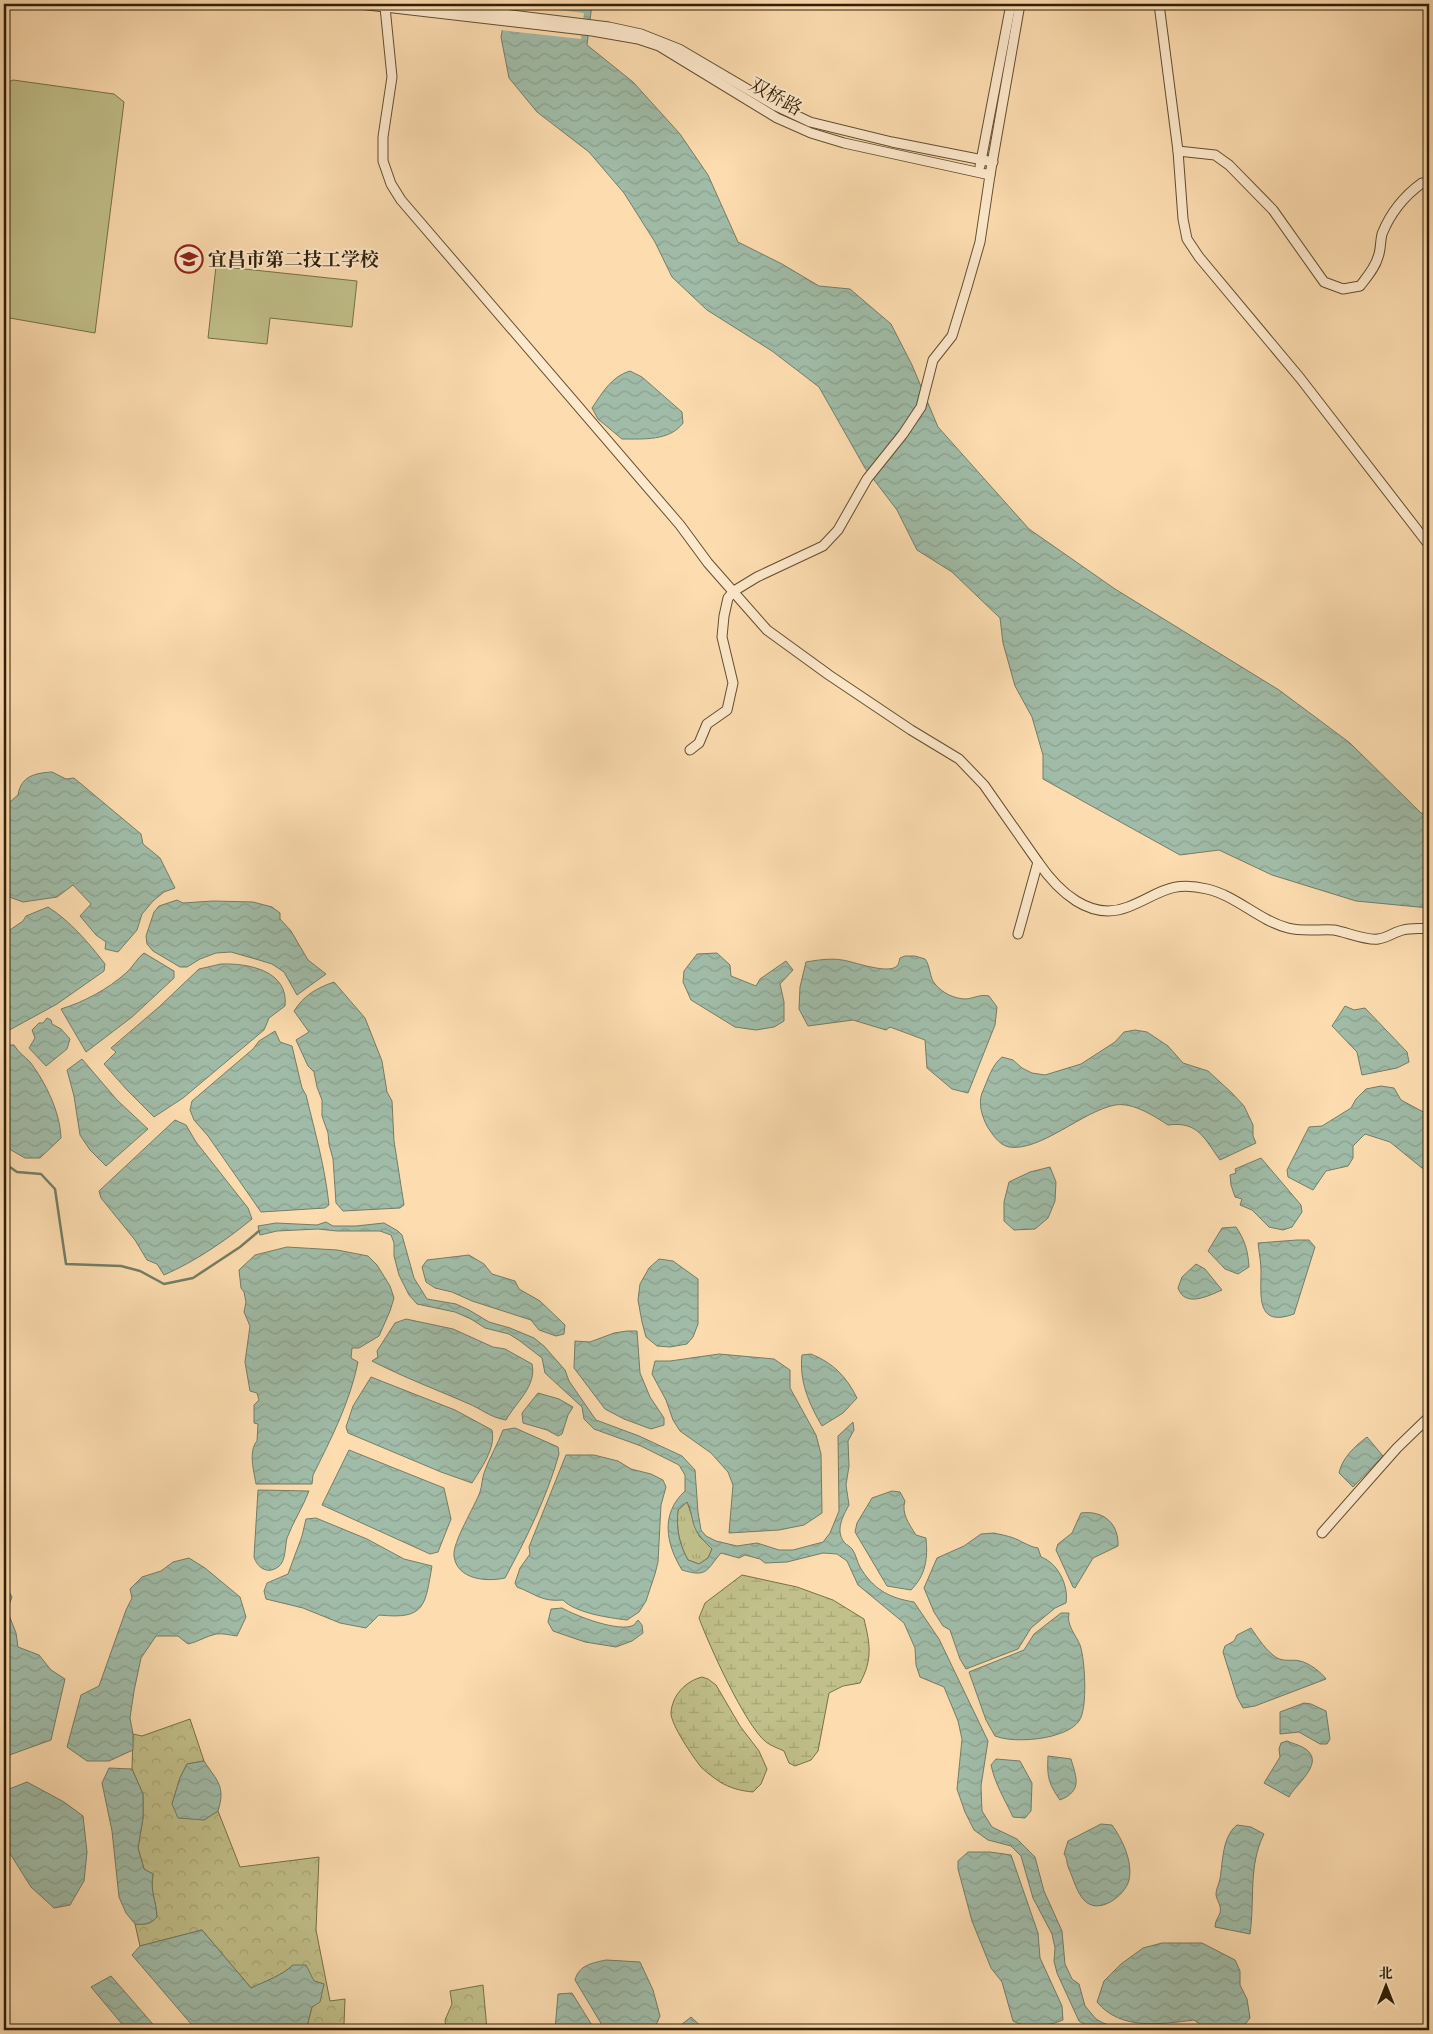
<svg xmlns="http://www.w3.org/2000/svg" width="1433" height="2034" font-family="'IM FELL Double Pica','Noto Serif SC',serif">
  <defs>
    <pattern id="grass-tufts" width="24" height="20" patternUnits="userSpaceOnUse" patternTransform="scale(1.25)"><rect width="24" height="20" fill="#c1c08a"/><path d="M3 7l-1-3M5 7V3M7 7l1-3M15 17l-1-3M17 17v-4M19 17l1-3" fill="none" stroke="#a6a576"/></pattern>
    <pattern id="forest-crowns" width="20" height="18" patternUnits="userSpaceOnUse" patternTransform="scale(1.25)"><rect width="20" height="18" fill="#c1c08a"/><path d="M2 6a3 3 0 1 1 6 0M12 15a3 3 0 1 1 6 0" fill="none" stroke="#a6a576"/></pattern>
    <pattern id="wetland-marsh" width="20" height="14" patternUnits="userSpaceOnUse" patternTransform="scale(1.25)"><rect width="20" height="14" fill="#c1c08a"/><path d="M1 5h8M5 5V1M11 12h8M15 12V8" fill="none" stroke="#a6a576"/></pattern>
    <pattern id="water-waves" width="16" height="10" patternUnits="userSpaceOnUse" patternTransform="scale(1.25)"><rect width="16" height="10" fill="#a0bca8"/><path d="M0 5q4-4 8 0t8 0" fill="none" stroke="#8aa18f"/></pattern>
  </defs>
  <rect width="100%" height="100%" fill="#fdddb0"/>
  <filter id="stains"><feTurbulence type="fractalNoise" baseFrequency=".004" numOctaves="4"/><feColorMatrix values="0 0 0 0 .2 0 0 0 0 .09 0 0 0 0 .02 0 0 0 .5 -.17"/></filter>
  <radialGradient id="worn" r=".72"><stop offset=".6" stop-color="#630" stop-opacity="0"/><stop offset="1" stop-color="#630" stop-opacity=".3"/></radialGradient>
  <!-- grass -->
  <path fill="url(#grass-tufts)" stroke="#787048" d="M687,1502L699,1536L712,1549L708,1558L699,1564L688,1560C679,1544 676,1528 678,1510Z"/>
  <!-- forest -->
  <g fill="url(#forest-crowns)" stroke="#787048">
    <path d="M190,1719L204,1761L187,1764L180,1778L172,1804L204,1820L218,1811L240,1867L319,1857L316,1930L330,2001L345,1999L344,2024L335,2027L334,2030H306L312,2007L324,1984L314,1981L293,1965C281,1976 266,1981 251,1988L202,1930L140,1946L135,1924C144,1925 151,1924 157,1917C156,1899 150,1893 153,1874L144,1869L138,1848L143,1818V1794L132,1769L133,1734L142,1736Z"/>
    <path d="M483,1985L487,2030H446L445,2020L452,2004L450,1991Z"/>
  </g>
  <!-- wetland -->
  <g fill="url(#wetland-marsh)" stroke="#787048">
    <path d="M742,1575L797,1587L833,1600L864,1619C870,1644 873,1659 860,1683L843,1686L829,1693L818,1751L811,1760L795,1766L789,1763L784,1751C778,1748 771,1746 766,1742C745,1725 709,1645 699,1618L705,1603Z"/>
    <path d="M702,1677L708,1679L716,1685L740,1726L759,1751L767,1769L761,1784L753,1792C741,1791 730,1788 720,1782C714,1778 706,1772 701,1767C693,1757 671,1725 671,1713C672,1695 686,1681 702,1677Z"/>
  </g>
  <!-- pitch -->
  <g fill="#c1c08a" stroke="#787048">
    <path d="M13,80L114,94L124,102L95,333L4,317V84Z"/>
    <path d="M216,266L357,281L352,327L270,318L267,344L208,338Z"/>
  </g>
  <!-- water -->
  <g fill="url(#water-waves)" stroke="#737d67" fill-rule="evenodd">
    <path d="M507,4H592L587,45L633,82L680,134L708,175L738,242L782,264L819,286L850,289L891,324L912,365L938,427L1029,529L1115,589L1279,690L1350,743L1421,813L1429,814V908L1356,901L1272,875L1219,850L1180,855L1043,779V755L1032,717L1015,686L1003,643L1000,618L952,572L917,550L897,510L865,468L819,387L772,351L707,310L672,277L655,242L624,193L589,152L537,112L509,78L501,37Z"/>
    <path d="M630,371L642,377L682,412L683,423C670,441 643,439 622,439L598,419L592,408C602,393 612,376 630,371Z"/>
    <path d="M52,772L66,779L74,778L141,834L143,844L160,858L175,888L164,892L153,901L142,914L137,930L118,952L105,949L106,942L96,935L80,916L91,904L73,885L57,897L23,902L4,895V807L18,795C21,776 35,773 52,772Z"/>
    <path d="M177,900L183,903L213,901L253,902L272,907L280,913V919L291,931L308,960L326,974L297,995L284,972L272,964L259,960L231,952L216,953L200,959L187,967H180L153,951L147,944L146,936L154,912L159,906Z"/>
    <path d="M48,907C70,921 89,943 105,964L104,971L57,1004L4,1033V934L23,921L26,916Z"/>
    <path d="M144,953L174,971V978L132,1017L86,1052L61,1009C84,1002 108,989 126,973C133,967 137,958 144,953Z"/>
    <path d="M717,953L730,965L731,976L756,986L760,979L786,961L793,970L780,984L784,1002V1021L774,1027L756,1030L735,1027L691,1000L683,982L684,971L697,954Z"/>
    <path d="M905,956H915L925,959C931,967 929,977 935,984C942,993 955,999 966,999C975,998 980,994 989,996L997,1007L995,1025L968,1093L952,1089L927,1068L925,1040L890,1027L886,1030L853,1020L808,1026L799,1009L800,987L806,962C818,960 830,958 842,960C852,961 888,975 897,966C899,964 899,961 900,958Z"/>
    <path d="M221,964C249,963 289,971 285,1006L269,1018L264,1030L183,1098L154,1117L127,1090L104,1064L116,1052L111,1048L159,1007L199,969Z"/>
    <path d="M334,982L365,1018L382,1061L387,1092L392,1101L394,1141L404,1205L400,1208L343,1211L336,1203L333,1159L329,1144L328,1133L322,1116V1100L317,1087L314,1072L308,1066L296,1040L309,1032L294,1011C304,995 317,988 334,982Z"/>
    <path d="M1345,1006L1354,1010L1365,1008L1407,1052L1409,1062L1397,1068L1362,1075L1357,1052L1332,1026Z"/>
    <path d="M47,1018L51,1020L52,1024L61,1029L70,1039L67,1049L46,1066L29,1048L35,1038L32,1030L39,1023H43Z"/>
    <path d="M1135,1030L1147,1032L1168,1046L1183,1063L1208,1071L1232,1093L1244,1106L1253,1125V1136L1256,1143L1220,1160C1204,1138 1198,1121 1168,1125C1154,1116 1133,1102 1115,1105C1083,1111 1040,1152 1009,1147C999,1145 992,1134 987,1126C982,1116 978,1104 982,1093C988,1080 991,1066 1002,1057L1013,1060L1022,1068L1032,1073L1045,1075L1081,1064L1115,1042L1124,1032Z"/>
    <path d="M275,1031L280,1042L292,1046L302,1088L306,1095C315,1132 325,1167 329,1205L325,1208L261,1212L208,1136L194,1120L190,1110L192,1101L253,1049L259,1041Z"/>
    <path d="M4,1045H14C18,1052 24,1056 30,1062C46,1083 60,1112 61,1138L40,1158H25L4,1146Z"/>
    <path d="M82,1059L117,1100L148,1129L106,1166L90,1150L80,1135L74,1096L67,1070Z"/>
    <path d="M1381,1086L1394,1088L1401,1100L1429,1115V1170L1422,1168L1390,1142L1365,1134L1353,1146V1158L1348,1166L1326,1171L1313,1190L1288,1177L1287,1170L1309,1127L1322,1126L1351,1108L1356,1099L1366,1089Z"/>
    <path d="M175,1120L186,1125L196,1142L248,1208L252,1219C225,1241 196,1261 164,1275L157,1264L147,1260L135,1240L101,1198L99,1191Z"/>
    <path d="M1261,1158L1301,1205L1302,1212L1292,1227L1283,1230L1269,1227L1252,1210L1240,1205L1242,1199L1235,1197L1231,1185L1230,1175L1236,1173L1235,1169Z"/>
    <path d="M1050,1167L1056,1182L1055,1201L1048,1218L1035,1229L1014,1230L1004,1221V1202L1009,1182L1030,1172Z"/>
    <path d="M326,1222L333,1226H356L384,1223L398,1231L402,1235L414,1278L427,1299L456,1304L469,1310L489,1322L510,1328L534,1338L544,1346L565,1370L569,1381L596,1420L639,1436L682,1456L695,1470L698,1512L701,1530L706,1536L716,1541L737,1546L757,1543L779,1550H793L823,1542L830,1533L839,1511L838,1436L853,1422L854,1430L848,1441L849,1466L846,1485L849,1505C843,1516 835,1530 844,1542C846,1545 850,1546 852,1549C856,1554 857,1562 860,1567C873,1589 889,1598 914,1602L939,1639L988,1741L981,1786L982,1811L992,1827L1017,1839L1035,1857L1044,1891L1062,1931L1065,1964L1072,1979L1079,1984L1085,2006L1096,2019L1103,2023L1112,2026L1136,2030H1094L1079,2021L1057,1973L1054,1961L1055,1948L1052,1934L1033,1898L1021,1856L1011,1846L988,1840L974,1830L965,1812L957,1789L962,1739L958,1721L944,1687L920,1677L916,1665L915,1648L904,1623L858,1585L847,1561L837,1554L823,1553L787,1562L765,1563L760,1559L745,1555L739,1558L721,1553C706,1570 708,1578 682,1570C666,1544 660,1514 685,1491V1475L679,1465L641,1446L594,1429L584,1419L582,1407L545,1373L542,1358L520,1341L509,1334L485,1328L471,1319L455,1312L417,1304L409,1295L399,1275L394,1256V1243L391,1235L380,1231H337L318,1229L277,1231L260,1235L258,1226L276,1223L317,1225ZM687,1502C691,1509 691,1514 693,1522C696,1534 704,1541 712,1549L708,1558L699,1564L688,1560C679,1544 676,1528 678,1510Z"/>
    <path d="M1236,1227C1245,1240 1248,1251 1249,1267L1238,1274L1225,1269L1208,1251L1222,1228Z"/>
    <path d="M1297,1240H1309L1315,1247L1294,1314C1256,1328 1261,1296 1261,1271C1261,1262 1259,1252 1258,1243Z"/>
    <path d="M287,1247L337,1250L368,1256L377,1265L390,1286L394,1298L390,1311L379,1336L359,1348H352L351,1358L358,1362C350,1402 331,1439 313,1475L312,1484H256C254,1472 248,1451 257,1441L258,1424L254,1423V1405L259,1400L257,1393L250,1391L245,1362L250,1326L244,1312L246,1302L244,1292L241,1288L239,1270L255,1255Z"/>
    <path d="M469,1255L484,1264L492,1274L515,1281L519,1289L540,1301L565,1325L564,1334L556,1336L539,1330L531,1320L472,1301L452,1292L435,1288L426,1282L422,1267L427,1260Z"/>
    <path d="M659,1259L673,1261L698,1279V1324L693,1337L687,1344L670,1347L657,1346L646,1337L642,1322L638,1300L640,1284L649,1268Z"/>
    <path d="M1196,1264L1205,1269L1222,1290C1208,1296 1185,1308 1178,1288L1182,1277Z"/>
    <path d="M406,1319L453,1329L493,1347L505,1349L532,1364C537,1386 516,1402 506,1420C489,1417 482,1409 467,1403C435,1389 403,1377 372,1361L378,1357L377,1351L395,1323Z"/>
    <path d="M627,1331H637L640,1373L650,1397L664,1418V1425L651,1429L624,1419L605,1409L574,1368L575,1341L590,1342L614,1333Z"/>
    <path d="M719,1354L774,1359L790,1370V1388L816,1435L821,1454L822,1513L804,1525L779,1530L729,1533L733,1485L728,1472L711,1453L680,1431L673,1420L666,1400L652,1374L655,1361H670Z"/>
    <path d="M811,1354C833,1363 846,1376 857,1398L843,1413L822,1426C809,1404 799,1381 802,1355Z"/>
    <path d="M371,1377L455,1410L492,1430C496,1449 481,1468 472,1483L441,1472L348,1433L346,1427L353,1406Z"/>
    <path d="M538,1393L559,1399L573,1407L568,1415L562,1434L558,1436L547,1430L523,1423L522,1413Z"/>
    <path d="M515,1428L558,1447L559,1454C547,1497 526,1539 505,1578C487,1582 457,1580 454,1556C452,1543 475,1506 480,1492C482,1486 482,1479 484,1473C489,1458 498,1444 503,1430Z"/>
    <path d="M1367,1437L1383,1456L1353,1487L1339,1473C1342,1458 1355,1446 1367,1437Z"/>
    <path d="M349,1450L444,1488L451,1519L438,1552L430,1554L322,1505Z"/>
    <path d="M566,1455H594L618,1461L631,1469L651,1474L663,1480L666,1487L661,1505L658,1562L655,1574L646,1601L639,1612L627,1620C610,1618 575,1613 563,1600C541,1602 536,1594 517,1587L515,1583L520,1568L530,1554L529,1547Z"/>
    <path d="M258,1490L309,1491C303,1507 293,1522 287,1538C285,1546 286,1562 278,1567C267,1575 257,1567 254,1557Z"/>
    <path d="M892,1491L900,1492L905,1501C901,1513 909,1524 916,1535L926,1538C928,1558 926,1575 911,1590L887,1586L855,1532L857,1523L872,1498Z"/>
    <path d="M1081,1513C1104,1510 1119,1524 1118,1546L1093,1558L1075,1588L1073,1587L1056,1550L1058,1544L1072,1533Z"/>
    <path d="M316,1518L367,1539L404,1559L432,1566C425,1605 426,1620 379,1615L366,1628L340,1623L303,1608L266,1599L264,1591L267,1583L288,1574L302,1536L306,1519Z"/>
    <path d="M994,1533C1003,1535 1014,1537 1022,1542C1029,1545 1031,1547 1038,1548L1041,1557C1058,1563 1069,1586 1066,1603L1055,1608L1031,1628L1018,1649L966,1669L960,1659L950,1630L943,1626L934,1612L924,1588L937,1558L964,1546L981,1534Z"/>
    <path d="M189,1558L205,1568L240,1597L246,1617L237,1636C230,1635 222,1633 216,1634C206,1636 198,1642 188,1644L178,1636H156L141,1658L134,1691L130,1718L133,1734V1750L109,1761H87L67,1747L81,1695L99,1686L126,1610L132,1598L130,1589L142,1577L161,1571L173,1562Z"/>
    <path d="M4,1586H6L12,1597L7,1610L16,1633L18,1647L39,1655L51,1670L65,1679L51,1740L4,1757Z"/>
    <path d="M562,1608C576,1616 620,1633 634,1625L638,1620L642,1625L643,1633L632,1641L616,1647L585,1642L553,1631L548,1622L551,1609Z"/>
    <path d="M1061,1613H1069C1066,1625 1076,1635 1080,1645C1085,1659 1088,1709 1079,1721C1072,1730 1062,1733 1052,1736C1037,1740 1010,1742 995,1736L986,1720L969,1672L1024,1650L1034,1634Z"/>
    <path d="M1251,1628C1258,1638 1266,1651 1277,1658C1285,1662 1292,1659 1300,1661C1309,1663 1321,1672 1326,1679L1255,1706L1243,1708L1237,1697L1223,1652L1225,1646L1234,1641L1237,1635Z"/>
    <path d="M1304,1703L1311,1704L1326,1711L1330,1739L1327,1744H1320L1299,1732L1280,1734V1712Z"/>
    <path d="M1287,1741C1294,1744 1303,1746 1308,1751C1323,1765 1295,1785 1289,1797L1264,1783L1280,1757L1279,1749L1281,1743Z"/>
    <path d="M1048,1756L1071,1759C1077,1779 1082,1791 1060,1800C1048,1783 1047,1776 1048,1756Z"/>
    <path d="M996,1759L1020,1761L1032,1783L1031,1811L1025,1818L1013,1817C1005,1800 995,1784 991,1765Z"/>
    <path d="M204,1761C217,1781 226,1786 218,1811L204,1820L178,1818L172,1804L180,1778L187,1764Z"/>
    <path d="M109,1768L132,1769L143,1794V1818L138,1848L144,1869L153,1874C150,1893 156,1899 157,1917C151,1924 144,1925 135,1924L126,1913L119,1897L112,1831L102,1783Z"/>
    <path d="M27,1782L64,1802L83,1816L87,1852L84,1881L70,1905L54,1908L31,1887L4,1844V1791Z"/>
    <path d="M1101,1824L1112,1825C1122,1839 1133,1861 1129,1880C1125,1896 1098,1916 1084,1900C1077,1893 1073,1878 1069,1869C1066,1863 1068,1859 1064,1854L1068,1841Z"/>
    <path d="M1237,1825L1251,1827L1264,1834C1248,1866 1255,1900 1250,1934L1215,1927C1215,1921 1218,1918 1220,1913C1222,1905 1216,1900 1216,1894C1216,1889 1219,1884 1220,1879C1223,1861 1222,1837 1237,1825Z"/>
    <path d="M968,1852H990L1011,1855L1038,1933L1040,1958L1062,2006L1063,2020C1049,2026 1027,2029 1013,2021L1002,1982L991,1968L972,1921L958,1869V1861Z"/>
    <path d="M202,1930L251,1988C266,1981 281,1976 293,1965H306L314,1981L324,1984L320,2002L312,2007L306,2030H192V2025L132,1955L140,1946Z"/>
    <path d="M1162,1943H1202L1235,1960L1240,1971V1985L1247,1999L1250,2018L1242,2028L1237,2030H1208L1194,2020C1161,2024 1121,2031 1097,2002L1104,1981L1121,1964L1143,1948Z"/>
    <path d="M606,1960L640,1962L653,1990L660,2016L654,2030H605L575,1980C579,1965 592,1963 606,1960Z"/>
    <path d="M111,1976L158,2030H127L91,1987Z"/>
    <path d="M572,1993L595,2030H555L558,1994Z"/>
    <path d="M691,2017L705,2030H676V2029Z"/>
  </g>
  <!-- pier -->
  <path fill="#fdddb0" d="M505,4L584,13L581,39L500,30Z"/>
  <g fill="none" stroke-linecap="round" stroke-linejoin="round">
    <!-- stream -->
    <path stroke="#737d67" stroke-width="2.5" d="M4,1163L17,1172L41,1174L55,1189L66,1264L121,1266L140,1271L164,1284L193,1278L240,1247L259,1231"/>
    <!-- minor casing -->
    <g stroke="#634e30" stroke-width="11">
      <g id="minor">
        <path d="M359,4L592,31L638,39L659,46L777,118L811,133L844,143L990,175L1020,4"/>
        <path d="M424,4L609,27L641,34L679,49L776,106L810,122L892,142L993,162"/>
        <path d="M1159,4L1178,151L1183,219L1187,239L1199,257L1300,378L1429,545"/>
        <path d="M385,7L392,77L383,137V161L391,184L401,200L680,525L708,563L767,630L829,675L911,730L959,759L984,785L1038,862"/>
        <path d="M1178,151L1215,155L1229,165L1273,210L1324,282L1343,289L1360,286C1367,277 1375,268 1378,257C1381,250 1380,242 1382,234C1390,214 1404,196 1422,183L1429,184"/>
        <path d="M980,166L1011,4"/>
        <path d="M690,750L699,743L707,724L727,710L733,683L722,637L724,616L728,598L734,591L757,577L823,546L838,530L867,479L903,434L921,407L933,360L952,336L967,287L980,242L990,175"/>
        <path d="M1018,934L1038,862C1058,891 1090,922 1128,907C1159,895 1169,880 1207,889C1237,896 1258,920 1288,928C1303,932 1319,929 1334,930C1346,932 1367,941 1378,939C1387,938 1394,932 1403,930C1411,928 1421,929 1429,928"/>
        <path d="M1322,1533L1397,1448L1429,1417"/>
      </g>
    </g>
    <!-- minor -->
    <use href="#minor" stroke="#fee9cc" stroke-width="9"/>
  </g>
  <!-- icons -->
  <defs>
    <g id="school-ring" transform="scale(1.4375)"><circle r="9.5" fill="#fee9cc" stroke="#8f2418" stroke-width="1.5"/><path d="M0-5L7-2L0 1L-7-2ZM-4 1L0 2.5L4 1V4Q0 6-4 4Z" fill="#8f2418"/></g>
  </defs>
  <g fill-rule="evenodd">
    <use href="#school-ring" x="189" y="259"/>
  </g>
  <g text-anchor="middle" stroke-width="4" stroke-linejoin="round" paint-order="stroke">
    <!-- street labels -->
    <g font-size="19" fill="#301f06" stroke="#fee9cc">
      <text transform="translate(776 96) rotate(29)" y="7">双桥路</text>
    </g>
    <!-- poi labels -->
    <g font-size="19" font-weight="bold" fill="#301f06" stroke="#fee9cc" text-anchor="start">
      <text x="208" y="266">宜昌市第二技工学校</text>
    </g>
  </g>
  <!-- margin -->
  <rect width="1433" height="2034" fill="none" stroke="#fdddb0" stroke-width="20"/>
  <rect x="5" y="5" width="1423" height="2024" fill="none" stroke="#301f06" stroke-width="2.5"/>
  <rect x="10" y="10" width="1413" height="2014" fill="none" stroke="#301f06"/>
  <!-- north arrow -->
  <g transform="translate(1386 1986)" stroke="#fee9cc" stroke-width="4" paint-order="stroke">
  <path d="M0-4L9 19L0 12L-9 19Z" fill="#301f06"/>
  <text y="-8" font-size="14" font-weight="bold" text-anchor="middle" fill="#301f06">北</text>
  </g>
  <rect width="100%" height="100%" filter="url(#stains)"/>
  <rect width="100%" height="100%" fill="url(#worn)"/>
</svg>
